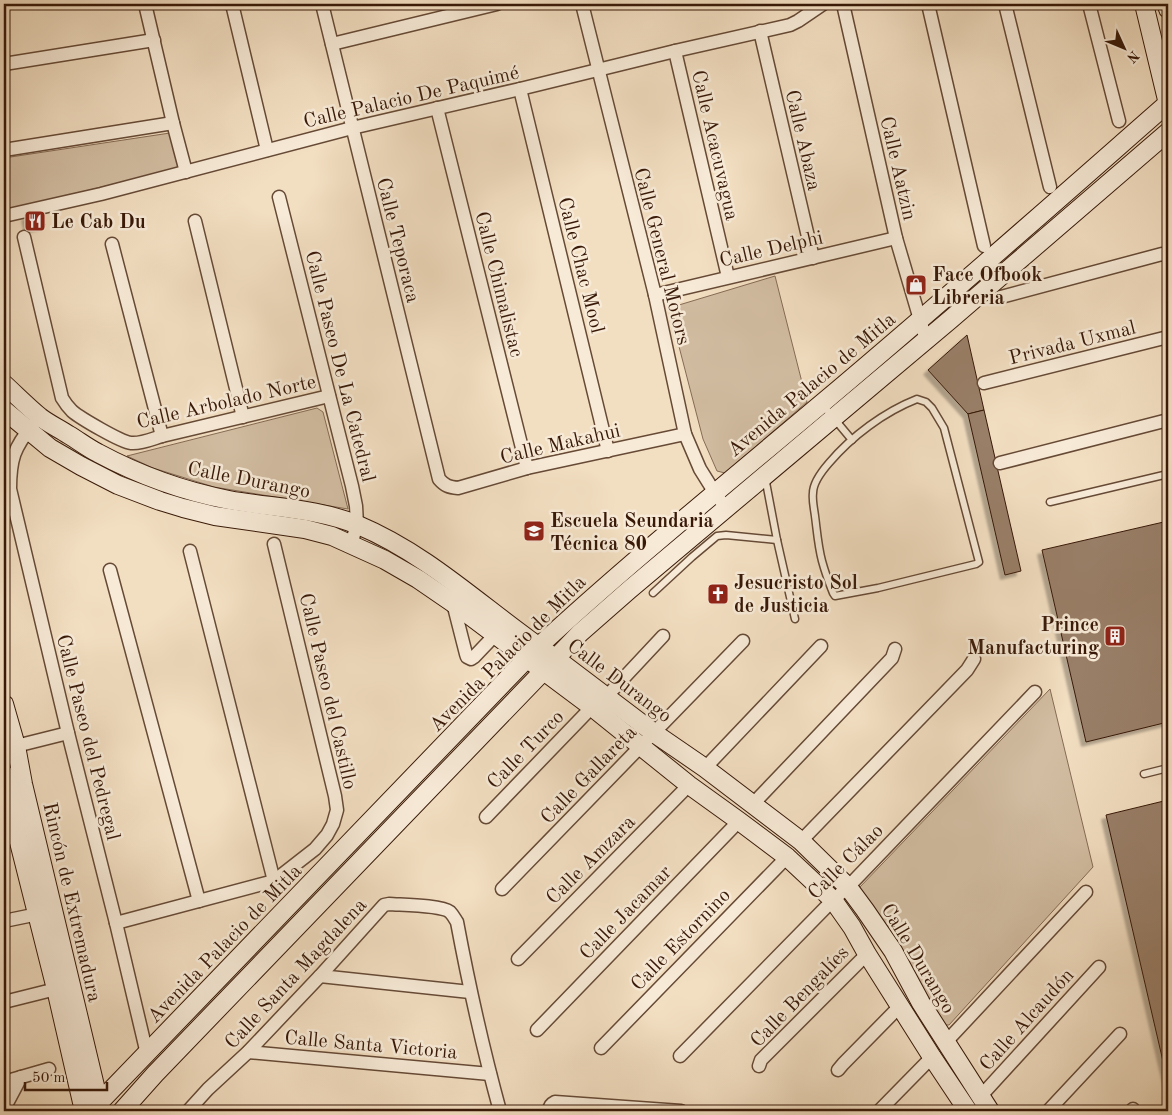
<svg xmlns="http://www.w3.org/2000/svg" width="1172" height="1115" font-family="'Old Standard TT',serif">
  <defs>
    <filter id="shadow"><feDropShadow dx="-4.5" dy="4.5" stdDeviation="1" flood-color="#0004"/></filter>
  </defs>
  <rect width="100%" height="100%" fill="#f2dec1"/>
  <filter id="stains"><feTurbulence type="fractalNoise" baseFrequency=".004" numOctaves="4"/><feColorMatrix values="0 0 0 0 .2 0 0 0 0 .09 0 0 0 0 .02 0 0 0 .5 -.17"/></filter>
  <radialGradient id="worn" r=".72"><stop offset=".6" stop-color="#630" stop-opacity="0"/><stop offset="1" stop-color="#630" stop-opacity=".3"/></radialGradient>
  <!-- green -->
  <g fill="#d2bda2" stroke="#856b55">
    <path d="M170,133L179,168L4,211V158Z"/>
    <path d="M775,276L807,402L725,473L717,471L703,439L669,308Z"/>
    <path d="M317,408L323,412L348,509L214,487L153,468L127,456Z"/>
    <path d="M1050,689L1093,867L949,1025H943L859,888Z"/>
  </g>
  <!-- building -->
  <g fill="#997f68" stroke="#381908" filter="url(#shadow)">
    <path d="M41,212L45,225L29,229L26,216Z"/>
    <path d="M967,335L984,410L968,414L928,370Z"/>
    <path d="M984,410L1021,571L1005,575L968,414Z"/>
    <path d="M1168,521V722L1086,742L1042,550Z"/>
    <path d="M1168,800V1083L1106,815Z"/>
  </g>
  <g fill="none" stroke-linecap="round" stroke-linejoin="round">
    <!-- lane casing -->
    <g stroke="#664a36" stroke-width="9">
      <g id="lane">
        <path d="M917,399L926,402L932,408L944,428L979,562L976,564L878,588L835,596L833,593C829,583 825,572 822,561C818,546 817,531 815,516C814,508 812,500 813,493C813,482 822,471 829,463C852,436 884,412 917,399Z"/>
        <path d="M822,404L852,440"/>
        <path d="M765,477L777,540L795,619"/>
        <path d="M1050,502L1168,474"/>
        <path d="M653,593L692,557L717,536L726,535L777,540"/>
        <path d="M1144,774L1168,768"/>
      </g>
    </g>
    <!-- street casing -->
    <g stroke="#664a36" stroke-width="15">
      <g id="street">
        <path d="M145,4L173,123L186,172"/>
        <path d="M232,4L267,150"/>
        <path d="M322,4L439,479C445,486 449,487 458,488L527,468L685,434"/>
        <path d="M582,4L655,295L685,434L700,469L715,493L726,508"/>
        <path d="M843,4L896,238L926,340"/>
        <path d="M928,4L984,246"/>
        <path d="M1005,4L1050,187"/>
        <path d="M1089,4L1119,121"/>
        <path d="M760,31L813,258"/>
        <path d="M332,44L497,4"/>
        <path d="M675,51L728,277"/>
        <path d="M4,64L154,40"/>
        <path d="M520,89L608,451"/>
        <path d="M437,108L527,468"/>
        <path d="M4,150L173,123"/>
        <path d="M279,197L352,486L356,506L357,524L351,545"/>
        <path d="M4,216L101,194L352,128L520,89L675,51L790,25L798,21L823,4"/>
        <path d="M195,221L243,417"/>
        <path d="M24,237L62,398C65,403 68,407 72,411C80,418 121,442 131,443C141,444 152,439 162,436L329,396"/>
        <path d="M112,244L162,436"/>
        <path d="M655,295L896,238"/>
        <path d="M1001,297L1162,254L1168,256"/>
        <path d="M984,383L1168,337"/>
        <path d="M33,425C14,447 10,460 10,489L68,733L116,923L147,1054"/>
        <path d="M1000,463L1168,420"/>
        <path d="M190,551L274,881"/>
        <path d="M110,570L199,901"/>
        <path d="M453,603L466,654L467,657L471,659L474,657L495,635"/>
        <path d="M606,697L663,636"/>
        <path d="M16,746L68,733"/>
        <path d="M705,768L821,646"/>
        <path d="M752,805L892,658L895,649"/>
        <path d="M486,817L592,707"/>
        <path d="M4,837L18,838"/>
        <path d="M801,841L967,670L974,659"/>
        <path d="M502,889L743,641"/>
        <path d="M4,921L38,914"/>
        <path d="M116,923L274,881L315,849L327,835L333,824L337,810L335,796L274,544"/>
        <path d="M518,959L689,785"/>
        <path d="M320,976L470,992"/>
        <path d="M4,1002L56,989"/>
        <path d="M537,1030L739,821"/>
        <path d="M946,1042L1086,892"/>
        <path d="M601,1048L787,857"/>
        <path d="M248,1052L490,1074"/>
        <path d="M680,1056L833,900L848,887L1035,692"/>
        <path d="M759,1066L761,1060L867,954"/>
        <path d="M838,1070L843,1064L900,1006"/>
        <path d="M4,1082L49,1069"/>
        <path d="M980,1097L1099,967"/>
        <path d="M4,1109L21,1077"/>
        <path d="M188,1111L208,1089L248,1052L320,976L384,905L389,904C401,905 441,905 450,912C453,915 455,919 457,922C469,986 483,1049 500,1111"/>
        <path d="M550,1111C549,1106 551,1104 555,1102L681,1111"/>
        <path d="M879,1111L932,1057"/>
        <path d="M1048,1111L1120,1034"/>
        <path d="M1131,1111L1133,1109"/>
      </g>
    </g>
    <!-- secondary casing -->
    <g stroke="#381908" stroke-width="20">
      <g id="secondary">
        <path d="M1144,4L1168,104"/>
        <path d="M1167,4L1168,9"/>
        <path d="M4,384C16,395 28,407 40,417C49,424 60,429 69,435C79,441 88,448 98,453C139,475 183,491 229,500C272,508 317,508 358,525C432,556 489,614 555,658L654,733L705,768L801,841L848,887L865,910L893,951L921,1003L990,1111"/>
        <path d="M4,410L50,448L81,466L118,485L160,501L183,508L215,516L305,529L332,536L385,560L418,579L453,603L592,707L689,785L739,821L787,857L833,900L852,927L867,954L932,1057L968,1111"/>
        <path d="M4,704L16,746L23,784L101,1111"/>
        <path d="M4,774L18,838L56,989L84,1111"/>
        <path d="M91,1111L538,647C629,563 725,485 820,405C938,306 1053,204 1168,103"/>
        <path d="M122,1111L155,1074L580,633L629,590L951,319L1168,132"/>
      </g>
    </g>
    <!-- lane -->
    <use href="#lane" stroke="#f7ead7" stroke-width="6"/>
    <!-- street -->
    <use href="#street" stroke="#f7ead7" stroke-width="12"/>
    <!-- secondary -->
    <use href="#secondary" stroke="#f7ead7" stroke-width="18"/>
  </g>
  <!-- icons -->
  <defs>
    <g id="restaurant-square" transform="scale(1.125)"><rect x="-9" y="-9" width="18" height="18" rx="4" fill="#8f2418" stroke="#f7ead7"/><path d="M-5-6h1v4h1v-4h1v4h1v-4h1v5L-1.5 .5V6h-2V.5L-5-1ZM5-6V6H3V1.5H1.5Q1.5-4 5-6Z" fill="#fff"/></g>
    <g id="shop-square" transform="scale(1.125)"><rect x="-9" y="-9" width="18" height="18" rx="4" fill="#8f2418" stroke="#f7ead7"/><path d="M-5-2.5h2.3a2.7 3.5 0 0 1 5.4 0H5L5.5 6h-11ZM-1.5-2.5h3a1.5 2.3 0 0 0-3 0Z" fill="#fff"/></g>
    <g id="school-square" transform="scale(1.125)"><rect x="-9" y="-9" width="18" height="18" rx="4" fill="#8f2418" stroke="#f7ead7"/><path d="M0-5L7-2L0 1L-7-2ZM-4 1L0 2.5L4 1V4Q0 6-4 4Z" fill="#fff"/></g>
    <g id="church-square" transform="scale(1.125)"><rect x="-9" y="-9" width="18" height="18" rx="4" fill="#8f2418" stroke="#f7ead7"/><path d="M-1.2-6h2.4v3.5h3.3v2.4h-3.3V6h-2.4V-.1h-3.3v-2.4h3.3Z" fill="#fff"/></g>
    <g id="building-square" transform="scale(1.125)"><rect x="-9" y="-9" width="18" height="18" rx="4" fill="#8f2418" stroke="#f7ead7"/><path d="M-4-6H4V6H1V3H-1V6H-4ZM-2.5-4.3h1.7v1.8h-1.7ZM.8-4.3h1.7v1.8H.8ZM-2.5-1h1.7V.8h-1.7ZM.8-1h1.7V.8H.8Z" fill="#fff"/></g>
  </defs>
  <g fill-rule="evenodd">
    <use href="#restaurant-square" x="35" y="221"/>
    <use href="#shop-square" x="916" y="285"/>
    <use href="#school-square" x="534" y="531"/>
    <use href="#church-square" x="718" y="594"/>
    <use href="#building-square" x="1115" y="636"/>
  </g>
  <g text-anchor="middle" stroke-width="5" stroke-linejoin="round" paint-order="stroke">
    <!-- street labels -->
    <g font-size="20" fill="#381908" stroke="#f7ead7">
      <text transform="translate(411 96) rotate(-13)" y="7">Calle Palacio De Paquimé</text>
      <text transform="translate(804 140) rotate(77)" y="7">Calle Abaza</text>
      <text transform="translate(716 145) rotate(77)" y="7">Calle Acacuvagua</text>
      <text transform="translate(899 168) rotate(77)" y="7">Calle Aatzin</text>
      <text transform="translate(399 240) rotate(76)" y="7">Calle Teporaca</text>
      <text transform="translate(771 248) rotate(-13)" y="7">Calle Delphi</text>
      <text transform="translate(663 256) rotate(76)" y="7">Calle General Motors</text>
      <text transform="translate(582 265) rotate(76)" y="7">Calle Chac Mool</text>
      <text transform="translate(500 284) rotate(76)" y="7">Calle Chimalistac</text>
      <text transform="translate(1072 342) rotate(-14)" y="7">Privada Uxmal</text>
      <text transform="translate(341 366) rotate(76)" y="7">Calle Paseo De La Catedral</text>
      <text transform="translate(811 384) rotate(-40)" y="7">Avenida Palacio de Mitla</text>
      <text transform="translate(226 401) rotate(-13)" y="7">Calle Arbolado Norte</text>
      <text transform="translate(560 443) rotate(-13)" y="7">Calle Makahui</text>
      <text transform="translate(249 479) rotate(11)" y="7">Calle Durango</text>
      <text transform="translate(507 653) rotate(-45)" y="7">Avenida Palacio de Mitla</text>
      <text transform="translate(620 680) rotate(37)" y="7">Calle Durango</text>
      <text transform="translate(329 691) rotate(77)" y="7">Calle Paseo del Castillo</text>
      <text transform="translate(89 737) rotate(76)" y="7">Calle Paseo del Pedregal</text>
      <text transform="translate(525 749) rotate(-46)" y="7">Calle Turco</text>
      <text transform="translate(588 774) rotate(-46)" y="7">Calle Gallareta</text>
      <text transform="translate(590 859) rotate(-45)" y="7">Calle Amzara</text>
      <text transform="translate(845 861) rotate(-45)" y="7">Calle Cálao</text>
      <text transform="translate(73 902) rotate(77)" y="7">Rincón de Extremadura</text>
      <text transform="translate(625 912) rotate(-46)" y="7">Calle Jacamar</text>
      <text transform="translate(680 939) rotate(-46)" y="7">Calle Estornino</text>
      <text transform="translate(224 943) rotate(-46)" y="7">Avenida Palacio de Mitla</text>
      <text transform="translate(919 958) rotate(59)" y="7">Calle Durango</text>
      <text transform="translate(295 973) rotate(-47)" y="7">Calle Santa Magdalena</text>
      <text transform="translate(799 996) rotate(-46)" y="7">Calle Bengalíes</text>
      <text transform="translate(1026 1019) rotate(-48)" y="7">Calle Alcaudón</text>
      <text transform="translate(371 1044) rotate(5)" y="7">Calle Santa Victoria</text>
    </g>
    <!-- poi labels -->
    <g font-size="20" font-weight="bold" fill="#381908" stroke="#f7ead7" text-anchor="start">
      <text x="51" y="228">Le Cab Du</text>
      <text x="932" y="281">Face Ofbook<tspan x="932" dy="23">Libreria</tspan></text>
      <text x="550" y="527">Escuela Seundaria<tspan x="550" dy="23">Técnica 80</tspan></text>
      <text x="734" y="589">Jesucristo Sol<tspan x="734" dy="23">de Justicia</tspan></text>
      <text x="1099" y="631" text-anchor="end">Prince<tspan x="1099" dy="23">Manufacturing</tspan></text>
    </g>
  </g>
  <!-- margin -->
  <rect width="1172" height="1115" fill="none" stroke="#f2dec1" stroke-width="20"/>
  <rect x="5" y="5" width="1162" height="1105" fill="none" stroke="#381908" stroke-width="2.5"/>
  <rect x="10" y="10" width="1152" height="1095" fill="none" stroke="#381908"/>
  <!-- north arrow -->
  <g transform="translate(1124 48) rotate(134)" stroke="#f7ead7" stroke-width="4" paint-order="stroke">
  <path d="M0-4L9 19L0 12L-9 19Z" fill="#381908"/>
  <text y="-8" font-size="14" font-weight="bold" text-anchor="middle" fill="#381908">N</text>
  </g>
  <!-- scale -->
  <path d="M25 1082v8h82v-8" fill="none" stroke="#381908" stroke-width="2.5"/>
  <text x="32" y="1082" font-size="15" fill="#381908" stroke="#f7ead7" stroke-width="4" paint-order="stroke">50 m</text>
  <rect width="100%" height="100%" filter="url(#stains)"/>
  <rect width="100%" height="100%" fill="url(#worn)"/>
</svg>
